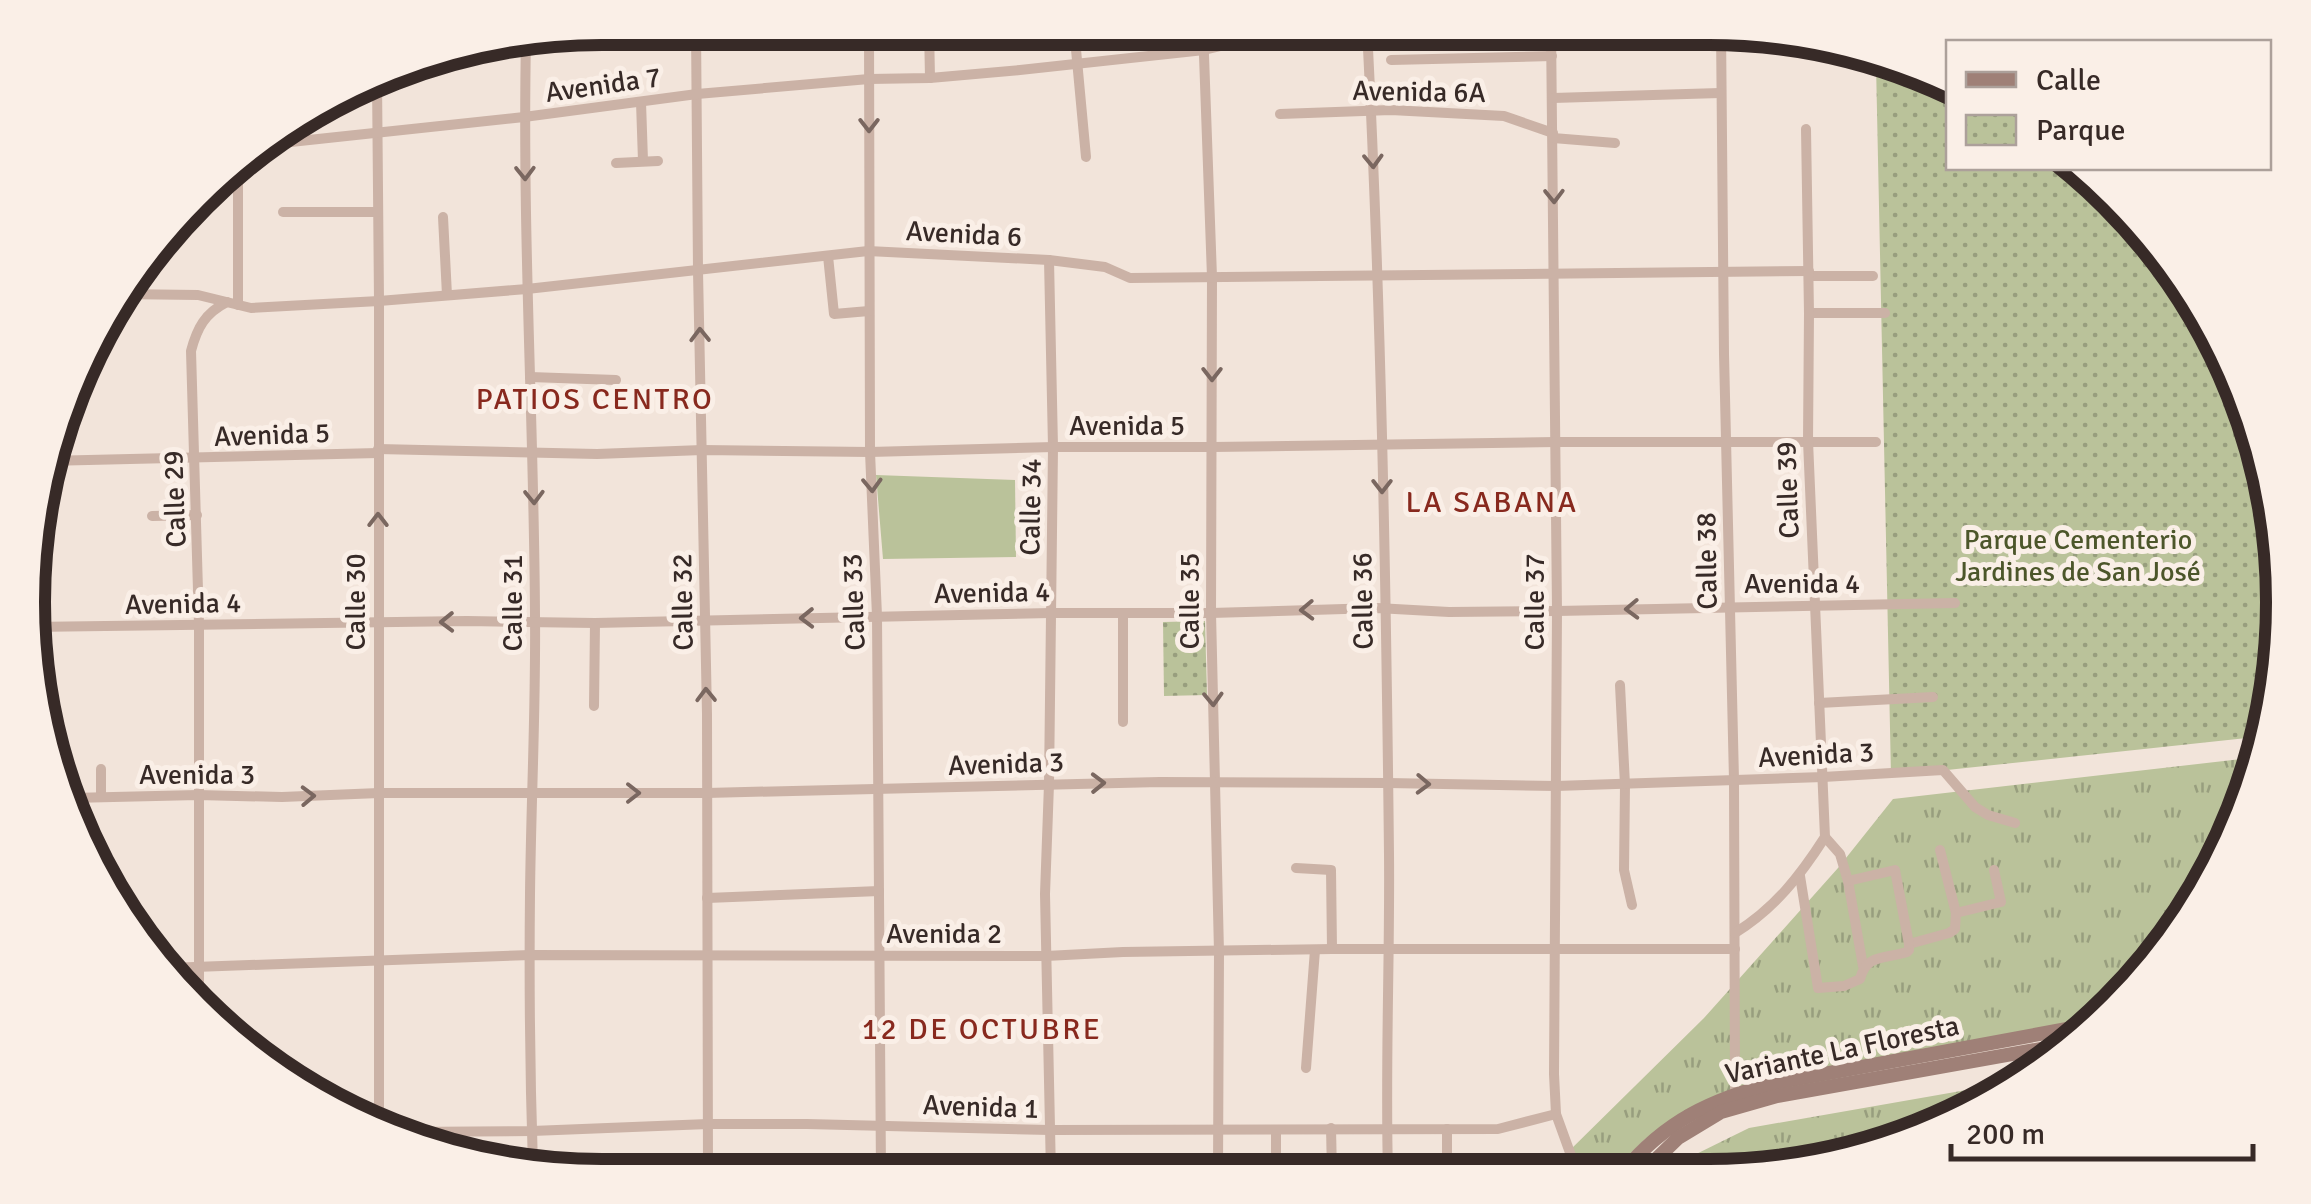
<svg xmlns="http://www.w3.org/2000/svg" width="2311" height="1204" font-family="Signika,sans-serif">
  <defs>
    <pattern id="grass-tufts" width="24" height="20" patternUnits="userSpaceOnUse" patternTransform="scale(2.5)"><rect width="24" height="20" fill="#bac29a"/><path d="M3 7l-1-3M5 7V3M7 7l1-3M15 17l-1-3M17 17v-4M19 17l1-3" fill="none" stroke="#989e7e"/></pattern>
    <pattern id="park-dots" width="8" height="8" patternUnits="userSpaceOnUse" patternTransform="scale(2.5)"><rect width="8" height="8" fill="#bac29a"/><path d="M2 2h.1M6 6h.1" fill="none" stroke="#989e7e" stroke-width="1.8" stroke-linecap="round"/></pattern>
  </defs>
  <rect width="100%" height="100%" fill="#f2e4da"/>
  <!-- grass -->
  <g fill="url(#grass-tufts)">
    <path d="M2250,758L2224,857L2141,980L2099,1020L1690,1111L1645,1139L1611,1172H1559L1566,1154L1704,1018L1838,868L1893,799Z"/>
    <path d="M2018,1081L1929,1133L1785,1171L1670,1172L1680,1162L1749,1128Z"/>
  </g>
  <!-- park -->
  <g fill="url(#park-dots)">
    <path d="M1876,64L1948,83V168H2068L2141,224L2253,418L2282,640L2256,737L1891,776Z"/>
    <path d="M1205,621L1207,695L1164,696L1163,622Z"/>
  </g>
  <!-- pitch -->
  <path fill="#bac29a" d="M876,475L1015,480L1016,557L883,559Z"/>
  <g fill="none" stroke-linecap="round" stroke-linejoin="round">
    <!-- street -->
    <g stroke="#cbb2a6" stroke-width="10">
      <path d="M696,28L698,271L707,714L708,1175"/>
      <path d="M869,28L870,452L877,616L881,1174"/>
      <path d="M929,28L930,78"/>
      <path d="M1074,28L1086,157"/>
      <path d="M1203,28L1212,277L1211,613L1219,952L1218,1173"/>
      <path d="M1367,28C1381,303 1386,579 1389,854C1390,960 1385,1067 1388,1173"/>
      <path d="M1551,28L1557,611L1554,1074L1556,1114L1577,1172"/>
      <path d="M1721,29L1724,354L1734,780L1735,1093"/>
      <path d="M526,40C522,232 534,423 535,615C536,708 531,801 530,894C529,985 530,1076 533,1167"/>
      <path d="M1391,60L1552,56"/>
      <path d="M377,79L379,301V1125"/>
      <path d="M1553,98L1720,93"/>
      <path d="M641,102L643,161"/>
      <path d="M1280,114L1391,110L1504,116L1553,133"/>
      <path d="M1553,138L1615,143"/>
      <path d="M253,146L524,117L697,94L869,79L930,78L1020,70L1204,50L1225,45L1251,28"/>
      <path d="M616,163L658,161"/>
      <path d="M283,212H377"/>
      <path d="M443,217L447,295"/>
      <path d="M828,256L834,314L869,311"/>
      <path d="M1049,260L1053,447L1049,784L1045,894L1051,1174"/>
      <path d="M1809,276H1873"/>
      <path d="M119,294L198,295L251,308L379,301L527,289L868,251L1049,260L1105,267L1130,278L1809,271"/>
      <path d="M238,305V162"/>
      <path d="M1809,313H1885"/>
      <path d="M530,377L616,380"/>
      <path d="M378,449L597,454L702,450L870,452L1053,447H1212L1555,442H1876"/>
      <path d="M46,461L378,453"/>
      <path d="M152,516L197,515"/>
      <path d="M1123,614V722"/>
      <path d="M30,627L467,621L595,623L1050,613H1211L1377,608L1449,612L1557,611L1955,603"/>
      <path d="M1620,685L1625,785L1624,870L1632,905"/>
      <path d="M1819,703L1933,697"/>
      <path d="M594,706L595,623"/>
      <path d="M101,769V797"/>
      <path d="M71,798L198,795L282,797L379,793H707L1160,782L1388,783L1556,786L1823,777L1943,770L1975,807L1988,815L2015,823"/>
      <path d="M1825,837L1840,854L1848,881L1863,966"/>
      <path d="M1940,850L1956,913"/>
      <path d="M1296,868L1331,870L1332,949"/>
      <path d="M1800,876L1818,988L1844,986L1860,979C1866,954 1884,959 1907,952L1909,950V944L1949,933L1955,929L1956,913L2001,902L1994,870"/>
      <path d="M1848,881L1895,870L1909,944"/>
      <path d="M707,898L879,891"/>
      <path d="M1735,933C1775,908 1800,876 1825,837L1808,441L1809,313L1806,129"/>
      <path d="M167,968L531,955L1046,956L1123,952L1332,949H1735"/>
      <path d="M199,1010V625L191,351C197,328 205,313 227,302"/>
      <path d="M1306,1068L1315,950"/>
      <path d="M1331,1128L1332,1173"/>
      <path d="M1447,1129V1173"/>
      <path d="M1276,1130V1173"/>
      <path d="M402,1132L532,1131L708,1124H807L1050,1130L1498,1129L1556,1114"/>
    </g>
    <!-- secondary -->
    <g stroke="#9f8077" stroke-width="14">
      <path d="M1623,1172C1665,1121 1712,1099 1775,1083L2094,1024"/>
      <path d="M1643,1172L1678,1138L1721,1112L1777,1096L2074,1043"/>
    </g>
  </g>
  <!-- one-way arrows -->
  <defs><path id="oneway-chevron" d="M-2-3.5L2.5 0L-2 3.5" fill="none" stroke-width="1.6" stroke-linecap="round" stroke-linejoin="round" transform="scale(2.5)"/></defs>
  <g stroke="#7a6760">
    <use href="#oneway-chevron" transform="translate(869 125) rotate(90)"/>
    <use href="#oneway-chevron" transform="translate(1373 161) rotate(88)"/>
    <use href="#oneway-chevron" transform="translate(525 173) rotate(89)"/>
    <use href="#oneway-chevron" transform="translate(1554 196) rotate(89)"/>
    <use href="#oneway-chevron" transform="translate(700 335) rotate(-91)"/>
    <use href="#oneway-chevron" transform="translate(1212 374) rotate(90)"/>
    <use href="#oneway-chevron" transform="translate(872 485) rotate(88)"/>
    <use href="#oneway-chevron" transform="translate(1382 486) rotate(90)"/>
    <use href="#oneway-chevron" transform="translate(534 497) rotate(89)"/>
    <use href="#oneway-chevron" transform="translate(378 520) rotate(-90)"/>
    <use href="#oneway-chevron" transform="translate(1632 609) rotate(178)"/>
    <use href="#oneway-chevron" transform="translate(1307 610) rotate(178)"/>
    <use href="#oneway-chevron" transform="translate(807 618) rotate(179)"/>
    <use href="#oneway-chevron" transform="translate(447 622) rotate(179)"/>
    <use href="#oneway-chevron" transform="translate(706 695) rotate(-91)"/>
    <use href="#oneway-chevron" transform="translate(1213 699) rotate(88)"/>
    <use href="#oneway-chevron" transform="translate(1098 783) rotate(-1)"/>
    <use href="#oneway-chevron" transform="translate(1423 784) rotate(2)"/>
    <use href="#oneway-chevron" transform="translate(633 793)"/>
    <use href="#oneway-chevron" transform="translate(308 796) rotate(-2)"/>
  </g>
  <g text-anchor="middle" stroke-width="10" stroke-linejoin="round" paint-order="stroke">
    <!-- street labels -->
    <g font-size="28" fill="#372a27" stroke="#faefe7">
      <text transform="translate(603 84) rotate(-8)" y="10">Avenida 7</text>
      <text transform="translate(1419 91) rotate(1)" y="10">Avenida 6A</text>
      <text transform="translate(964 233) rotate(3)" y="10">Avenida 6</text>
      <text x="1127" y="435">Avenida 5</text>
      <text transform="translate(272 434) rotate(-2)" y="10">Avenida 5</text>
      <text transform="translate(1787 490) rotate(-92)" y="10">Calle 39</text>
      <text transform="translate(174 499) rotate(-92)" y="10">Calle 29</text>
      <text transform="translate(1030 507) rotate(-89)" y="10">Calle 34</text>
      <text transform="translate(1706 561) rotate(-91)" y="10">Calle 38</text>
      <text x="1802" y="593">Avenida 4</text>
      <text transform="translate(992 592) rotate(-1)" y="10">Avenida 4</text>
      <text transform="translate(1189 601) rotate(-90)" y="10">Calle 35</text>
      <text transform="translate(1362 601) rotate(-91)" y="10">Calle 36</text>
      <text transform="translate(355 602) rotate(-90)" y="10">Calle 30</text>
      <text transform="translate(682 602) rotate(-91)" y="10">Calle 32</text>
      <text transform="translate(853 602) rotate(-92)" y="10">Calle 33</text>
      <text transform="translate(1534 602) rotate(-90)" y="10">Calle 37</text>
      <text transform="translate(183 603) rotate(-1)" y="10">Avenida 4</text>
      <text transform="translate(512 603) rotate(-90)" y="10">Calle 31</text>
      <text transform="translate(1816 754) rotate(-3)" y="10">Avenida 3</text>
      <text transform="translate(1006 763) rotate(-2)" y="10">Avenida 3</text>
      <text x="197" y="784">Avenida 3</text>
      <text x="944" y="943">Avenida 2</text>
      <text transform="translate(1842 1049) rotate(-12)" y="10">Variante La Floresta</text>
      <text transform="translate(981 1106) rotate(2)" y="10">Avenida 1</text>
    </g>
    <!-- park labels -->
    <g font-size="28" fill="#4c562a" stroke="#faefe7">
      <text x="2078" y="549">Parque Cementerio<tspan x="2078" dy="32">Jardines de San José</tspan></text>
    </g>
    <!-- neighbourhood labels -->
    <g font-size="30" letter-spacing="2.5" fill="#88291e" stroke="#faefe7">
      <text x="595" y="409">PATIOS CENTRO</text>
      <text x="1492" y="512">LA SABANA</text>
      <text x="982" y="1039">12 DE OCTUBRE</text>
    </g>
  </g>
  <!-- crop -->
  <path d="M0 0H2311V1204H0ZM602 45H1709A557 557 0 0 1 2266 602V602A557 557 0 0 1 1709 1159H602A557 557 0 0 1 45 602V602A557 557 0 0 1 602 45Z" fill="#faefe7" fill-rule="evenodd"/>
  <path fill="none" stroke="#372a27" stroke-width="12" d="M602 45H1709A557 557 0 0 1 2266 602V602A557 557 0 0 1 1709 1159H602A557 557 0 0 1 45 602V602A557 557 0 0 1 602 45Z"/>
  <!-- legend -->
  <rect x="1946" y="40" width="325" height="130" fill="#faefe7" stroke="#aca09a" stroke-width="2.5"/>
  <rect x="1966" y="72" width="50" height="15" fill="#9f8077" stroke="#aca09a" stroke-width="2.5"/>
  <text x="2036" y="90" font-size="30" fill="#372a27">Calle</text>
  <rect x="1966" y="115" width="50" height="30" fill="url(#park-dots)" stroke="#aca09a" stroke-width="2.5"/>
  <text x="2036" y="140" font-size="30" fill="#372a27">Parque</text>
  <!-- scale -->
  <path d="M1951 1144v15h302v-15" fill="none" stroke="#372a27" stroke-width="5"/>
  <text x="1966" y="1144" font-size="30" fill="#372a27" stroke="#faefe7" stroke-width="8" paint-order="stroke">200 m</text>
</svg>
